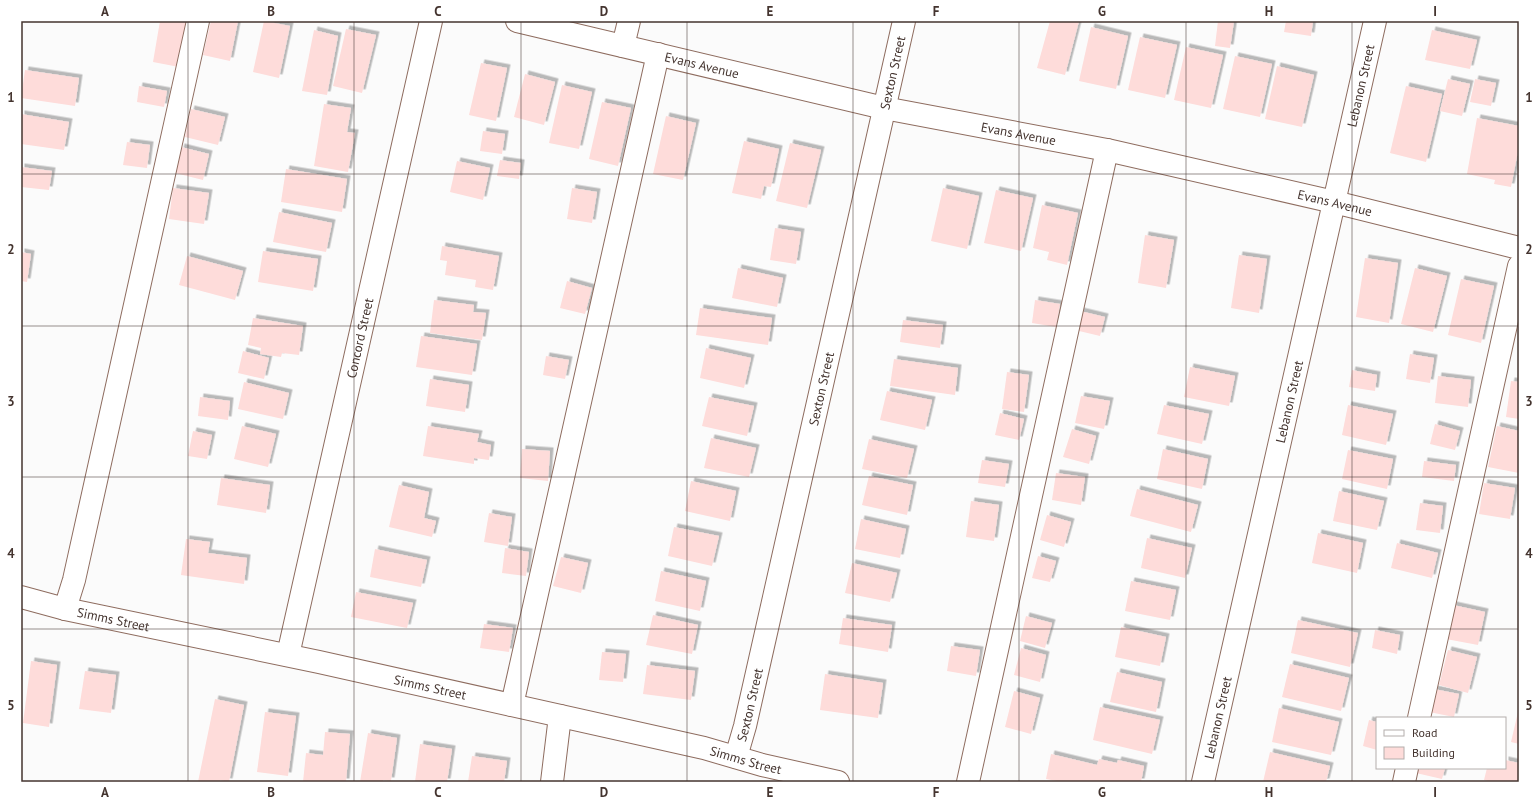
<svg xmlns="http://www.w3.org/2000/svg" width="1540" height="803" font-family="'PT Sans',sans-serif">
  <defs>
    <filter id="shadow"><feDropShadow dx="3.5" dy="-3.5" stdDeviation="0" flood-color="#0004"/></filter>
  </defs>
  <rect width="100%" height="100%" fill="#fbfbfb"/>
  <!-- building -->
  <g fill="#fedcda" filter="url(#shadow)">
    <path d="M160,21H187L179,67L153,62Z"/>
    <path d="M211,21H238L230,61L203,55Z"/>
    <path d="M264,21L290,26L279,78L253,72Z"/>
    <path d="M1050,21H1079L1065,75L1037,68Z"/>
    <path d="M1218,21H1234L1230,48L1215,46Z"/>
    <path d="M1286,21H1313L1311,36L1284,32Z"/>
    <path d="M1091,27L1128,36L1116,89L1079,81Z"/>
    <path d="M346,29L376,35L362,93L333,86Z"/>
    <path d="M314,30L338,36L327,95L302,91Z"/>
    <path d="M1432,30L1477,40L1470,69L1425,60Z"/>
    <path d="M1140,37L1177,45L1165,98L1128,90Z"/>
    <path d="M1186,47L1223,55L1211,108L1174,100Z"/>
    <path d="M1235,56L1272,64L1260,117L1223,109Z"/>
    <path d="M481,63L507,68L496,121L469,115Z"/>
    <path d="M1277,66L1314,75L1302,127L1265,119Z"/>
    <path d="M25,70L79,78L75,106L21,98Z"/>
    <path d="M525,74L555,82L544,125L514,117Z"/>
    <path d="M1448,79L1470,84L1462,116L1440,111Z"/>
    <path d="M1475,79L1496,83L1491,106L1470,102Z"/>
    <path d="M562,85L592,92L579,149L549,143Z"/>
    <path d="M139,86L167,91L164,107L137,102Z"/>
    <path d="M1406,86L1442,94L1426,162L1390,153Z"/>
    <path d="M602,102L631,108L618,166L589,159Z"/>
    <path d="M324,104L351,108L347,132L355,133L348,172L314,166Z"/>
    <path d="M191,109L225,117L218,145L185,137Z"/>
    <path d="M21,114L69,122L64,150L21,144Z"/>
    <path d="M666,116L696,123L683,180L653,174Z"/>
    <path d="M1477,118L1519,126V146L1511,187L1494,184L1495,180L1467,174Z"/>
    <path d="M483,131L505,134L502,154L480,151Z"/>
    <path d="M744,141L779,149L771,187L764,186L761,199L732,193Z"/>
    <path d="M127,142L150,145L147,168L123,165Z"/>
    <path d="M790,143L821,150L807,208L776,201Z"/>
    <path d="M181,147L209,154L203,180L175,173Z"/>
    <path d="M500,160L521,163L519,179L497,176Z"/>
    <path d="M457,161L490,168L483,200L450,192Z"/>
    <path d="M21,167L52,171L49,190L21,187Z"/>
    <path d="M286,169L347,179L342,212L281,202Z"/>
    <path d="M173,188L209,193L204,224L169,219Z"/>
    <path d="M572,188L597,192L592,223L567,219Z"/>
    <path d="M943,188L979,196L967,249L931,241Z"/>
    <path d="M996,190L1033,198L1021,251L984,243Z"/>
    <path d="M1042,205L1078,213L1067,265L1047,260L1049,252L1033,248Z"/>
    <path d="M279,212L332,223L326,252L273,242Z"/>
    <path d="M775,228L801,232L796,264L770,260Z"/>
    <path d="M1145,235L1174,240L1166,288L1138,283Z"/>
    <path d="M442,246L499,256L493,290L475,287L476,280L445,275L447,261L440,260Z"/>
    <path d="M263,251L318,259L313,291L258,282Z"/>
    <path d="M21,252L31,254L27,282L21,281Z"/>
    <path d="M1239,255L1267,259L1259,313L1231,308Z"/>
    <path d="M187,256L243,271L235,300L179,285Z"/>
    <path d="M1365,258L1398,263L1389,323L1356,317Z"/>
    <path d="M738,268L783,278L777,307L732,298Z"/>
    <path d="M1415,268L1447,276L1433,332L1401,324Z"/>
    <path d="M1461,279L1494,286L1481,343L1448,335Z"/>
    <path d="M567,281L592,288L585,314L560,308Z"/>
    <path d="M434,300L474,305L473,312L486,313L482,340L430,333Z"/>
    <path d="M1035,300L1060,304L1056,327L1032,323Z"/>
    <path d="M700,308L772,318L768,345L696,335Z"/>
    <path d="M1080,311L1105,317L1100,336L1075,330Z"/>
    <path d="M253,318L303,326L299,355L282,353L281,357L260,354L261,348L248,345Z"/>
    <path d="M903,320L943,325L940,348L900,342Z"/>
    <path d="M421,336L477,344L472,375L416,367Z"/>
    <path d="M706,348L751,358L744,388L700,378Z"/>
    <path d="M243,351L269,358L264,379L238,373Z"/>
    <path d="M1410,354L1434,358L1430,383L1406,379Z"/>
    <path d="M546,356L569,360L565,379L543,375Z"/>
    <path d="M894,359L958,368L955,395L890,386Z"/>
    <path d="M1190,367L1235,376L1229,406L1184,397Z"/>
    <path d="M1352,370L1377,375L1375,391L1349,387Z"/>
    <path d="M1007,372L1029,375L1024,412L1002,409Z"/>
    <path d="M1438,376L1471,380L1468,407L1435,403Z"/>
    <path d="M430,379L469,385L465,412L426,406Z"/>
    <path d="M1511,381L1519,382V419L1506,417Z"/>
    <path d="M244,382L289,393L283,419L238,409Z"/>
    <path d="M887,391L932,400L925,430L880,420Z"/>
    <path d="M1081,396L1110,401L1104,429L1075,423Z"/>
    <path d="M200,397L230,401L228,420L198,416Z"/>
    <path d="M709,397L754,406L747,436L702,426Z"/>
    <path d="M1164,405L1209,414L1202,444L1157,434Z"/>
    <path d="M1348,405L1393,414L1386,445L1342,435Z"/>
    <path d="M1000,413L1024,419L1019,440L995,435Z"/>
    <path d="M1435,424L1460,431L1455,450L1430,444Z"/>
    <path d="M242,426L276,434L268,467L234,459Z"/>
    <path d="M428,426L479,434L477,442L491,445L489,460L474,458V464L423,456Z"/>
    <path d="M1497,426L1519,431V473L1488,467Z"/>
    <path d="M1072,429L1096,436L1089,464L1063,457Z"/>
    <path d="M193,431L212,435L207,459L188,456Z"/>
    <path d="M711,438L756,448L749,477L704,468Z"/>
    <path d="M869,439L914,449L907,478L862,469Z"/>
    <path d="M522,449L550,451L548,481L520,478Z"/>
    <path d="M1163,449L1208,459L1202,489L1157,479Z"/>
    <path d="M1348,450L1393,459L1387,489L1342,479Z"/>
    <path d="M982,460L1009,464L1005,487L978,483Z"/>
    <path d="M1424,461L1456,465L1454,481L1422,477Z"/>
    <path d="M1056,473L1085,477L1081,505L1052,500Z"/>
    <path d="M869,476L913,485L907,515L862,505Z"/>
    <path d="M221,478L270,485L266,513L217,505Z"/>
    <path d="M691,481L736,491L730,521L685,511Z"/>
    <path d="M1484,483L1515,488L1510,519L1479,514Z"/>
    <path d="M399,485L429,492L424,518L436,521L432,537L389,527Z"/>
    <path d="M1137,489L1198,505L1191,532L1130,516Z"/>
    <path d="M1339,491L1384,501L1377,530L1333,521Z"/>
    <path d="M971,501L999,505L994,541L966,537Z"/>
    <path d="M1420,503L1443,506L1440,533L1416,530Z"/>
    <path d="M489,513L512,517L508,546L484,542Z"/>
    <path d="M1047,515L1071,522L1064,547L1040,540Z"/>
    <path d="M861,519L906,529L900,558L855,549Z"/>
    <path d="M674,527L719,536L712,566L668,556Z"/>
    <path d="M1318,533L1363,543L1357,573L1312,563Z"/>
    <path d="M1147,538L1192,548L1185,578L1141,568Z"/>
    <path d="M186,539L210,542L208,553L247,558L244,584L181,575Z"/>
    <path d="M1397,543L1438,553L1432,578L1391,568Z"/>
    <path d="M505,548L529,552L526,576L502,573Z"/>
    <path d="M375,549L427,560L421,587L370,577Z"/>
    <path d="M1038,556L1056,561L1050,582L1032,578Z"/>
    <path d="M561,557L588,563L581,593L553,586Z"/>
    <path d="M852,563L897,573L890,602L845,593Z"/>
    <path d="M661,571L706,581L700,611L655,601Z"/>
    <path d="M1131,581L1176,590L1170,620L1125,611Z"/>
    <path d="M356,592L413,603L407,628L351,617Z"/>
    <path d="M1453,605L1485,612L1478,645L1446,639Z"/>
    <path d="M653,615L698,625L692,654L646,645Z"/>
    <path d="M1026,616L1052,623L1045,648L1020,641Z"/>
    <path d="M843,618L892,625L888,652L839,644Z"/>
    <path d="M1298,620L1358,633L1350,667L1291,653Z"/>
    <path d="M484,624L513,628L509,652L480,648Z"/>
    <path d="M1121,627L1166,637L1160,666L1115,657Z"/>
    <path d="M1375,630L1400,635L1397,654L1372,648Z"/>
    <path d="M951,646L980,650L976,676L947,671Z"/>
    <path d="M1021,648L1046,655L1040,682L1014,675Z"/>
    <path d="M1448,650L1477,657L1468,693L1439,685Z"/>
    <path d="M602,652L626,654L623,682L599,680Z"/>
    <path d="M31,661L57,665L49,727L23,723Z"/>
    <path d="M1290,664L1349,678L1341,711L1282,697Z"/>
    <path d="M647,665L695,671L691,700L643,694Z"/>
    <path d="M85,671L116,675L111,713L79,709Z"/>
    <path d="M1117,672L1162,682L1156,712L1110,702Z"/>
    <path d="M825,674L883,683L878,718L820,710Z"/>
    <path d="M1434,689L1459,694L1454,717L1429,712Z"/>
    <path d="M1014,691L1040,698L1031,734L1005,727Z"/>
    <path d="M215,699L244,705L229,782L220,780V782H198Z"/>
    <path d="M1100,707L1160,720L1152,754L1093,740Z"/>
    <path d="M1279,708L1339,722L1331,755L1272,742Z"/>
    <path d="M265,712L296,716L288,776L257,772Z"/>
    <path d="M1518,712H1519V744L1511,742Z"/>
    <path d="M1369,720L1377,722V750L1363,746Z"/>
    <path d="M325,732L350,734L346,782H303L306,753L323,755Z"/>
    <path d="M368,733L397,738L391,781L383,780V782H360Z"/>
    <path d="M420,744L452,749L447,782H415Z"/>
    <path d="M1270,752L1330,766L1326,782H1263Z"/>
    <path d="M1051,754L1097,765L1099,759L1117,763L1118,760L1144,766L1141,782H1062L1046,779Z"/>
    <path d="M472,756L507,761L504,782H468Z"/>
    <path d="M1505,760L1519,763V782H1492L1484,780L1487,768H1505Z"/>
    <path d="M1417,768H1445L1442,779L1416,773Z"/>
  </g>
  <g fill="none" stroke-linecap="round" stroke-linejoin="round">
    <!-- minor casing -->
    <g stroke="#8e6c5f" stroke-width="24">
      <g id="minor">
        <path id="s1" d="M517,21L884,108L1107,150L1334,202L1519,248"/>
        <path d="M623,46L629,21"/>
        <path id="s2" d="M21,597L65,609L319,662L704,748L762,765L838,782"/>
        <path d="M65,609L74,580L198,21"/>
        <path id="s3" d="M288,655L431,21"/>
        <path d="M512,705L658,54"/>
        <path d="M1419,718L1519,266"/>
        <path id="s4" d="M736,757L745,726L904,21"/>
        <path d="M552,782L560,716"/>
        <path d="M968,782L1107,150"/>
        <path id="s5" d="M1203,782L1375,21"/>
        <path d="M1404,782L1407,768"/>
      </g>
    </g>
    <!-- minor -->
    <use href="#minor" stroke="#fff" stroke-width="22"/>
  </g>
  <!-- grid -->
  <path fill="none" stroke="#44342f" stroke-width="1" stroke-opacity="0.55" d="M188,21V782M354,21V782M521,21V782M687,21V782M853,21V782M1019,21V782M1186,21V782M1352,21V782M21,174H1519M21,326H1519M21,477H1519M21,629H1519"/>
  <g text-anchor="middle" stroke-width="3.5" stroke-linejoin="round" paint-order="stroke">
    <!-- street labels -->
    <g font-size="13" fill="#44342f" stroke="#fff">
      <text dy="5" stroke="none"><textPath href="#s1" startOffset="190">Evans Avenue</textPath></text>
      <text dy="5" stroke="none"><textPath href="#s4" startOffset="702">Sexton Street</textPath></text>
      <text dy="5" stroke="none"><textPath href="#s5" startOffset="714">Lebanon Street</textPath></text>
      <text dy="5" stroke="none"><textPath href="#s1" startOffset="514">Evans Avenue</textPath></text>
      <text dy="5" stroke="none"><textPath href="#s1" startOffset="838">Evans Avenue</textPath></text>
      <text dy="5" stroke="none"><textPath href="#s3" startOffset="325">Concord Street</textPath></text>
      <text dy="5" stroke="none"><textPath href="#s4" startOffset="378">Sexton Street</textPath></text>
      <text dy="5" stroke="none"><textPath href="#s5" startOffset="390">Lebanon Street</textPath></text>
      <text dy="5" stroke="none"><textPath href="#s2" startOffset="95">Simms Street</textPath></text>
      <text dy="5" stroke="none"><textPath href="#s2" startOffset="419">Simms Street</textPath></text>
      <text dy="5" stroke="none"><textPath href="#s4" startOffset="54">Sexton Street</textPath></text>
      <text dy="5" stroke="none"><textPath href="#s5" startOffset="66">Lebanon Street</textPath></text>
      <text dy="5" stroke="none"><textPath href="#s2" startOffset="743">Simms Street</textPath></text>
    </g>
  </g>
  <!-- border -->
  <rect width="1540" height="803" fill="none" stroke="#ffffff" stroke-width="44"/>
  <!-- legend -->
  <rect x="1376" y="717" width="130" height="52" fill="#ffffff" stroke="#b4aeac"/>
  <rect x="1384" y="730" width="20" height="6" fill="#ffffff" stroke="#b4aeac"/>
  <text x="1412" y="737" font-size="12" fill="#44342f">Road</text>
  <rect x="1384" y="747" width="20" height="12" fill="#fedcda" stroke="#b4aeac"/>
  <text x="1412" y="757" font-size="12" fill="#44342f">Building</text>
  <rect x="22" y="22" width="1496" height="759" fill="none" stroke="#44342f" stroke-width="1.5"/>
  <g font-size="13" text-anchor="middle" font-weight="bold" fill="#44342f">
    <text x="105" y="16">A</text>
    <text x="271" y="16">B</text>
    <text x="438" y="16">C</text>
    <text x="604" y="16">D</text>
    <text x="770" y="16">E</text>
    <text x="936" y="16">F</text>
    <text x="1102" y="16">G</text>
    <text x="1269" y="16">H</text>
    <text x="1435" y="16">I</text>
    <text x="11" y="102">1</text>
    <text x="1529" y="102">1</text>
    <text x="11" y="254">2</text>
    <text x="1529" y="254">2</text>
    <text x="11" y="406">3</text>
    <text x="1529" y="406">3</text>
    <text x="11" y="558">4</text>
    <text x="1529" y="558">4</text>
    <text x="11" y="710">5</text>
    <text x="1529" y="710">5</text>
    <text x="105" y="797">A</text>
    <text x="271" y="797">B</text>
    <text x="438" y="797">C</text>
    <text x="604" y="797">D</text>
    <text x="770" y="797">E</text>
    <text x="936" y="797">F</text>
    <text x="1102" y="797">G</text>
    <text x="1269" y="797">H</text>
    <text x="1435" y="797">I</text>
  </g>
</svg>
